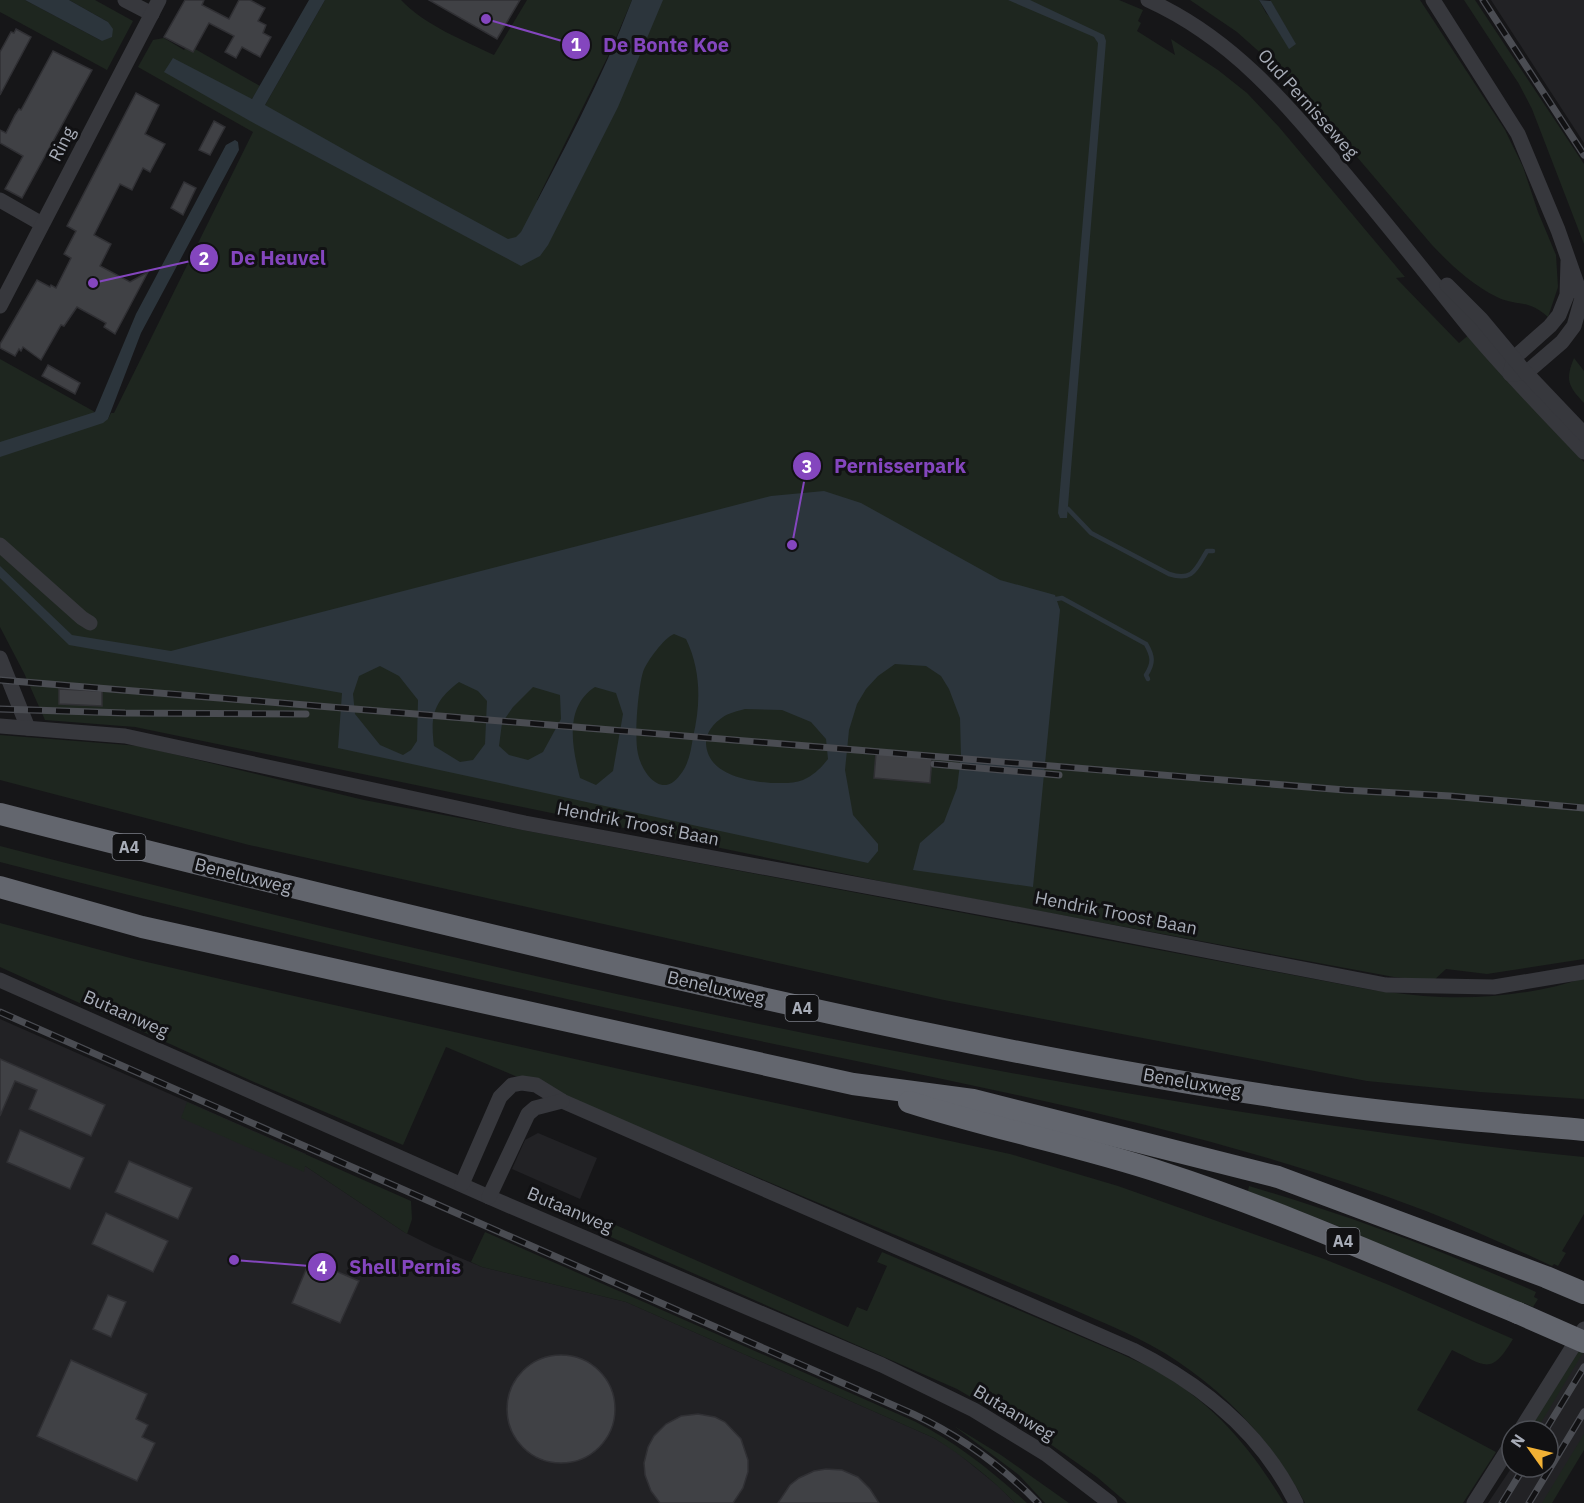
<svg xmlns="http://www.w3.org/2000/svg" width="1584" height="1503" font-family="'IBM Plex Sans',sans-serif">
  <rect width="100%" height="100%" fill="#161618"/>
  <!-- built -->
  <g fill="#222225">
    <path d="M1491,0H1584V143Z"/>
    <path d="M0,1019L306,1154L305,1166L404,1232L434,1247L482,1267L626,1302L934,1438L955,1451L998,1486L1015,1503H0Z"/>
    <path d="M538,1133L597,1158L580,1199L512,1169L525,1140Z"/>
    <path d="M1584,1346V1440L1545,1503H1488L1512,1467H1548V1431H1532Z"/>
  </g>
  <!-- green -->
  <g fill="#1e261f">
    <path d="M0,0H25L102,41L108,22L69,0H95L133,21L107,70L0,12Z"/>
    <path d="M325,0H401C426,26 463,40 494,55L527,0H632L609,54L537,200L547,206L634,0H1119L1143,10L1138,21L1141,23L1137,31L1175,55L1171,39L1218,70L1247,93L1279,127L1405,277L1396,278L1459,343L1470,334L1544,420L1584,462V959L1487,974L1446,969L1433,981L1394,977L904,886L135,727L45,720L24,673L0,627V359L95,412L93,413L108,419L111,413H114L253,132L138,67L153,40L164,38L184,50L188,45L260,86L252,99L164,72L265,105Z"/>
    <path d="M1190,0H1259L1266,13L1295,43L1270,0H1420L1505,130L1523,167L1538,212L1556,255L1558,287L1548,317C1527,298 1517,307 1497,297C1472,285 1451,265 1432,245L1294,83L1237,32Z"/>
    <path d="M1464,0H1475L1584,164V244L1532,109L1519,84Z"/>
    <path d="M1574,358L1584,371V403C1568,386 1565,380 1574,358Z"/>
    <path d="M0,735L140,746L364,800L1372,990C1395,993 1418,996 1441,997C1488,999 1540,993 1584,978V1099L1480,1092L1367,1081L944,1000L249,845L0,780Z"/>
    <path d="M0,846C364,940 731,1025 1102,1089C1262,1116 1422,1141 1584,1157V1214L1562,1251L1566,1253L1558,1266L1554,1264L1552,1266C1511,1247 1469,1228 1426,1211C1192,1122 943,1081 699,1028C465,978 232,922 0,862Z"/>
    <path d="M0,923L134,959L303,998L633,1072L1010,1154L1118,1186L1324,1259L1389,1285L1513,1339C1491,1376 1486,1366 1452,1350L1417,1410L1496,1452L1463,1503H1305C1274,1445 1232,1398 1177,1361C1145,1339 1106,1324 1070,1308L446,1047L403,1145L254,1082L0,967Z"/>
    <path d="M187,1102L411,1201L412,1219L407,1234L305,1166L304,1172L181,1118Z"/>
    <path d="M1249,1186C1348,1215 1443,1251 1536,1292L1534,1297L1538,1299L1533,1307L1524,1303L1523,1304L1335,1225L1248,1191Z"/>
    <path d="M577,1208L848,1327L857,1307L867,1311L887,1266L877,1262L882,1252L1119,1353C1131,1359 1145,1364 1157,1371C1212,1402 1252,1449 1284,1503H1127L1097,1477L1043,1439L957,1389L572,1220Z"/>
    <path d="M485,1232L916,1422C957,1443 993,1472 1027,1503H1015C991,1478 963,1456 934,1438L626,1302L482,1267L471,1262Z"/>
    <path d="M1584,1340V1351L1536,1431H1528Z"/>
    <path d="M954,1426L1001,1455L1069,1503H1045L1019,1475Z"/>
    <path d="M1584,1434V1450L1552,1503H1542Z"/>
  </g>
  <!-- water -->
  <g fill="#2c353c" fill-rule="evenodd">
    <path d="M25,0H69L108,22L113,29L112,37L102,41Z"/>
    <path d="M309,0H325L265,105L366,162L508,239L516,237L521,232C560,157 602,80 632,0H663L618,107L548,245L540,256L521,266L250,121L164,72L173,58L252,99Z"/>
    <path d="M1008,0H1030L1104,35L1106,41L1067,518H1060L1058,513L1098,43L1094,37Z"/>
    <path d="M1259,0L1271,1L1296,44L1289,49Z"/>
    <path d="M235,140L238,142L239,150L141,333L108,419L103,423L0,457V442L95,412L136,314L226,145Z"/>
    <path d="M824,491L861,503L1000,580L1055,595L1060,610L1033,887L913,870L920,843L944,822L957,788L961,756L960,718L949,689L941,676L926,666L895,664L878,676L866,689L857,704L849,730L845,770L853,815L878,844V851L868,863L338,748L342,693L69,645L0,578V566L72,635L171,651L771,496ZM674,634L686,639C701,670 701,704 693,737C691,750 689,764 680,775C662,800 642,773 638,754C634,737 638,689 643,672C647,661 664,638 674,634ZM380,666L399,676L418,700L417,741L411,750L403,755L380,745L355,714L353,694L359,676ZM459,682L478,691L487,701L485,744L473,760L460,762L434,746C430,715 434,701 459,682ZM533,687L560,695L561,719L543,752L528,760L509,755L499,746L502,723L513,707ZM595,687L616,693L623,714L613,771L596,785L580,778C572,747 564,707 595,687ZM745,709L782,710L811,722L826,739L828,759C821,768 814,775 803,780C794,784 781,783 771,783C746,781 707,774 706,743C706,732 714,723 723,717C729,713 738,711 745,709Z"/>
  </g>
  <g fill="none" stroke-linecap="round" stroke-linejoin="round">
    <!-- stream -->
    <g stroke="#2c353c" stroke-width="4.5">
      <path d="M1068,509L1091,533L1169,574C1193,582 1196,569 1207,551H1213"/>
      <path d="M1056,599L1062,598L1146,644C1153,656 1154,663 1146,675L1148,679"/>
    </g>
  </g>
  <!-- building -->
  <g fill="#404145" stroke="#303034" stroke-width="1.5">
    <path d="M185,0H204L202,5L229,19L239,0H250L265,8L258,21L266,25L263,33L271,37L260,57L242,47L236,58L225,52L234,36L209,23L193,52L164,37Z"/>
    <path d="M429,0H520L497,39Z"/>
    <path d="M16,29L31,37L0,95V52L11,32L14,33Z"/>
    <path d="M53,51L92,70L22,198L5,189L23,156L0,143V130L6,133L15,115L19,109L21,110Z"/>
    <path d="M136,93L159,105L145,134L165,144L150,172L143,168L132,190L120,184L94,235L111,244L100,266L130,282L148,272L115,334L104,327L106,323L77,307L64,326L61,325L41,360L23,347L21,351L19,349L15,356L0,348V344L37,280L50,287L51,285L56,288L71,258L64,254L76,231L67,226Z"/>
    <path d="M214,121L225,127L210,155L199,150Z"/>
    <path d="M184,182L196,188L183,215L171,208Z"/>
    <path d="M48,365L80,383L75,394L42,376Z"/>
    <path d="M59,689L102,691V706L59,704Z"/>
    <path d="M876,753L932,757L930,783L874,778Z"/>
    <path d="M0,1059L105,1105L91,1136L29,1109L37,1090L15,1081L0,1116Z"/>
    <path d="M20,1130L84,1158L70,1189L7,1162Z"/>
    <path d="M129,1161L192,1188L178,1219L115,1192Z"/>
    <path d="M106,1213L168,1241L153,1272L92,1244Z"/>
    <path d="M310,1260L359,1281L340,1323L292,1303Z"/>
    <path d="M108,1295L126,1302L111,1337L93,1329Z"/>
    <circle cx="561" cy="1409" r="54"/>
    <path d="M71,1360L147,1394L136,1419L148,1425L142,1437L155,1443L137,1481L37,1436Z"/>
    <path d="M698,1414L715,1417L725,1422L741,1439L748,1460V1472L743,1488L733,1503H660L651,1491L645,1475L644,1463L648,1447L654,1436L666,1424L681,1416Z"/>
    <path d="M826,1469L842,1470L858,1477L870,1489L879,1503H778L790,1485L799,1478L814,1471Z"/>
  </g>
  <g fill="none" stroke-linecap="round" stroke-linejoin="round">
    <!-- minor -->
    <g stroke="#37383d" stroke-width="15">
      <path d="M125,0L152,14"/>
      <path d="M1148,0C1232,38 1286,103 1344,173C1387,224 1428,276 1470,328C1506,371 1545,411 1584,452"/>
      <path d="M1433,0L1518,134L1558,230L1582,298L1574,326L1562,342L1526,373L1510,374L1514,358L1550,326L1559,315L1567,295L1568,261"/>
      <path d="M0,200L42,224"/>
      <path d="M1447,285L1481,319L1526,373L1584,434"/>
      <path d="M0,306L159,0"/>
      <path d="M0,545L82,618L90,623"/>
      <path d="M0,658L28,728"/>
      <path d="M0,726L125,736L525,823L1054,921L1386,985L1494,987L1584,972"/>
      <path d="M0,980L489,1197L882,1365L974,1410L1046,1454L1110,1503"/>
      <path d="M462,1184L500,1097L512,1085L522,1083L536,1085L562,1101L1133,1350C1201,1384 1262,1433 1296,1503"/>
      <path d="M489,1197L528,1114L535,1108L562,1101"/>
      <path d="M1520,1431L1584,1329"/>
      <path d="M1474,1503L1512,1443"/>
    </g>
    <!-- highway -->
    <g stroke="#63666e" stroke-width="22">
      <path d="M0,814C194,864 389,911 584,957C814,1011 1044,1062 1277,1097C1379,1113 1482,1121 1584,1130"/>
      <path d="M0,887L142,927L853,1084L973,1100L1278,1177L1546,1277L1584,1293"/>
      <path d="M909,1102C993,1129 1079,1145 1163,1173C1284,1212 1400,1265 1518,1313"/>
    </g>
    <!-- rail casing -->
    <g stroke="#4a4c52" stroke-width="7">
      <g id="rail">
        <path d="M1483,0L1584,155"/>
        <path d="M0,680L1345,790L1450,796L1584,808"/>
        <path d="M0,709L125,713L306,714"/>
        <path d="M934,764L1059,775"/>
        <path d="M0,1012L913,1414C960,1436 1002,1466 1038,1503"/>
        <path d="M1545,1431L1584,1367"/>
        <path d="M1502,1503L1524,1467"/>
        <path d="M1529,1503L1584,1412"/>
      </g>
    </g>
    <!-- rail -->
    <use href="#rail" stroke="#111113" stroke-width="4.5" stroke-dasharray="14" stroke-linecap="butt"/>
    <!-- highway-bridge -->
    <path stroke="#63666e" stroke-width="22" d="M1518,1313L1584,1342"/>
  </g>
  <g text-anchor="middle" stroke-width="6" stroke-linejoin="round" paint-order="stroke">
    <!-- shield labels -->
    <g fill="#111113" stroke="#7b7e86" stroke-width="1.5">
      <rect x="112.5" y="834" width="33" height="26" rx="4.5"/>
      <rect x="785.5" y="995" width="33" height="26" rx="4.5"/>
      <rect x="1326.5" y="1228" width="33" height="26" rx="4.5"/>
    </g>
    <g font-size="16" font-weight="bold" fill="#a8adb8">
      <text x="129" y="853">A4</text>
      <text x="802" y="1014">A4</text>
      <text x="1343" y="1247">A4</text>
    </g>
    <!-- street labels -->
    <g font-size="18" fill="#a8adb8" stroke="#111113">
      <text transform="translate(1308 104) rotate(48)" y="6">Oud Pernisseweg</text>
      <text transform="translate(62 144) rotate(-63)" y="6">Ring</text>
      <text transform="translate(638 824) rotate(11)" y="6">Hendrik Troost Baan</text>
      <text transform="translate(243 876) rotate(14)" y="6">Beneluxweg</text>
      <text transform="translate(1116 913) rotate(11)" y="6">Hendrik Troost Baan</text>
      <text transform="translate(716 988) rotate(13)" y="6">Beneluxweg</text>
      <text transform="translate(126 1014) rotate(24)" y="6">Butaanweg</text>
      <text transform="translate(1192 1083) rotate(10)" y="6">Beneluxweg</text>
      <text transform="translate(570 1210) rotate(23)" y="6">Butaanweg</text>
      <text transform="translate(1014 1413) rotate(31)" y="6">Butaanweg</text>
    </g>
  </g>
  <!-- callouts -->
  <path fill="none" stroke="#8446be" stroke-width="2" d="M486 19L576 45M93 283L204 258M792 545L807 466M234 1260L322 1267"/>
  <g fill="#8446be" stroke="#111113" stroke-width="2">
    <circle cx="486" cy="19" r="6"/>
    <circle cx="93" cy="283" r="6"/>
    <circle cx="792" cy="545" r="6"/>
    <circle cx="234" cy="1260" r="6"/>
    <circle cx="576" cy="45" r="15"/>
    <circle cx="204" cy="258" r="15"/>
    <circle cx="807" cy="466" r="15"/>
    <circle cx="322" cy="1267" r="15"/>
  </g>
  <g font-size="18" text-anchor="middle" font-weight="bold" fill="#fff">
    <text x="576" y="51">1</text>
    <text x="204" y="265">2</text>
    <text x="807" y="473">3</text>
    <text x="322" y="1274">4</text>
  </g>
  <g font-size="20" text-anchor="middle" font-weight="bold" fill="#8446be" stroke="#111113" stroke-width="6" stroke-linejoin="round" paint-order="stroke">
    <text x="666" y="52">De Bonte Koe</text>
    <text x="278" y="265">De Heuvel</text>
    <text x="900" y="473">Pernisserpark</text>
    <text x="405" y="1274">Shell Pernis</text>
  </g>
  <!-- north arrow -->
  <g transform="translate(1530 1449) rotate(304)"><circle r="28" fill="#111113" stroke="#4d4f55" stroke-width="1.5"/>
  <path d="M0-4.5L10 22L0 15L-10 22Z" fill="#f2b134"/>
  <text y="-9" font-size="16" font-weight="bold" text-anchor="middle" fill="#a8adb8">N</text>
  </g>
</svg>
